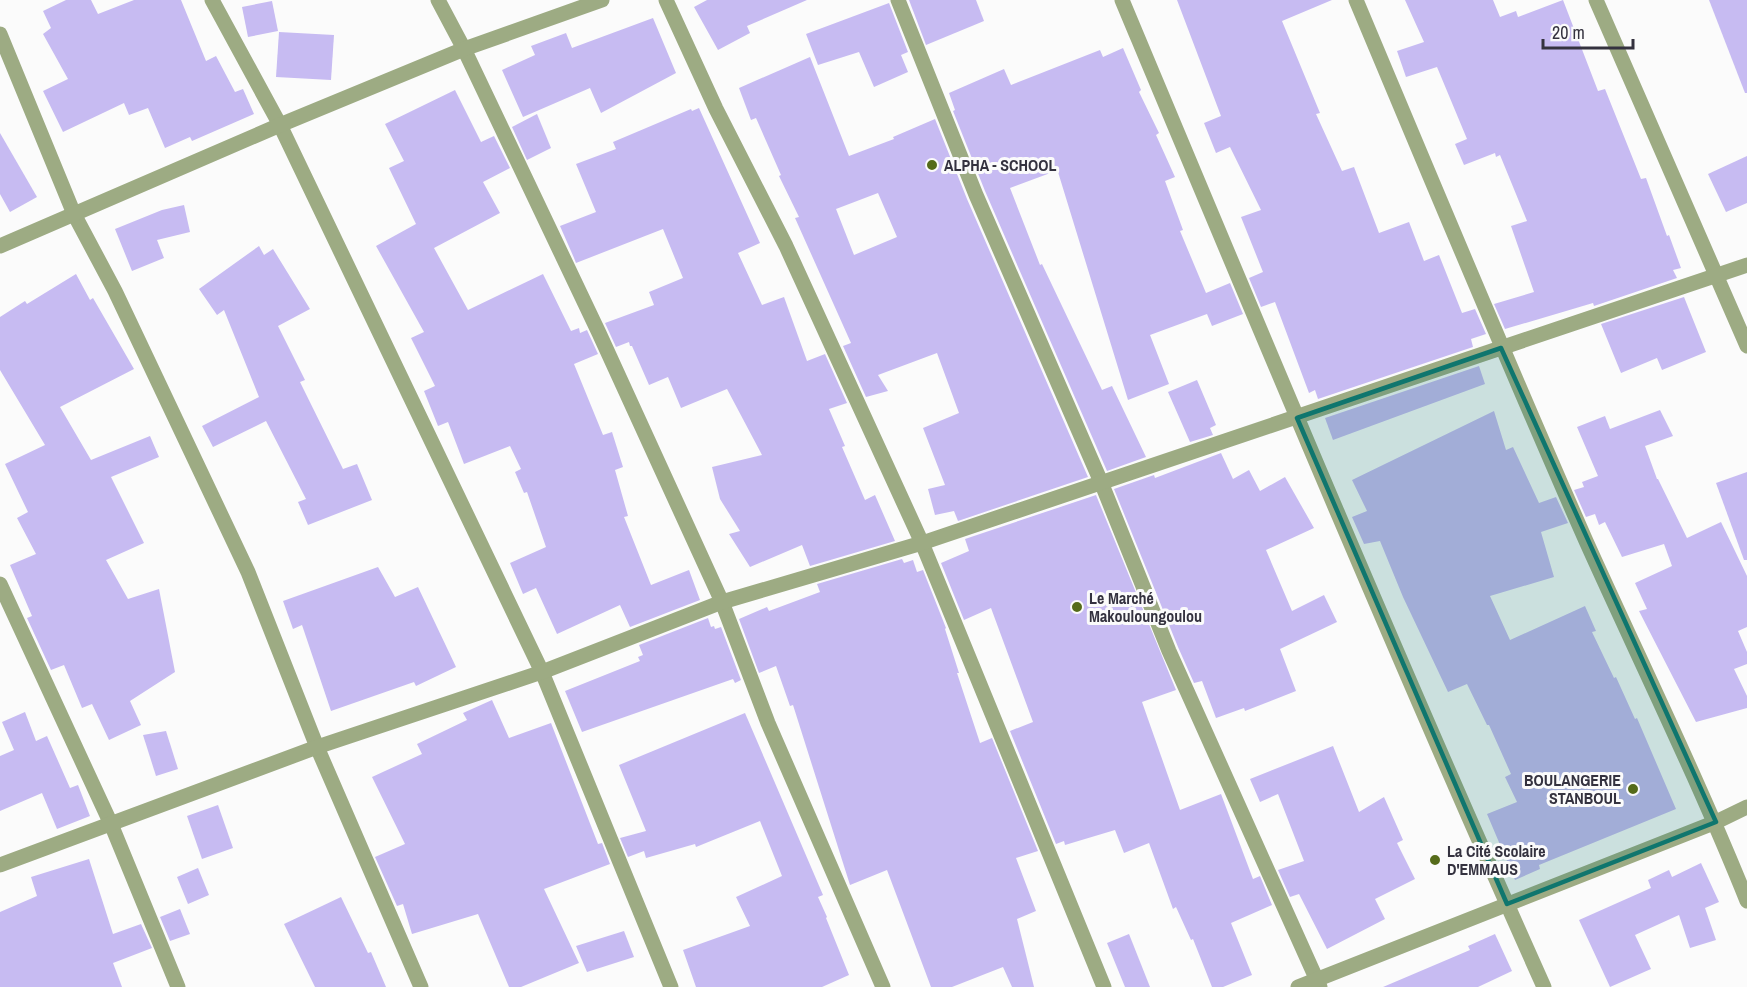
<svg xmlns="http://www.w3.org/2000/svg" width="1747" height="987" font-family="'Archivo Narrow',sans-serif">
  <rect width="100%" height="100%" fill="#fbfbfb"/>
  <!-- building -->
  <g fill="#c7bbf2" fill-rule="evenodd">
    <path d="M66,0H91L98,14L134,0H181L206,61L216,56L235,92L243,89L254,114L192,141L190,137L165,148L148,108L129,115L124,103L63,132L43,91L68,79L43,34L51,28L43,11Z"/>
    <path d="M707,0H807L747,26L750,33L718,50L694,7Z"/>
    <path d="M909,0H976L984,21L926,45Z"/>
    <path d="M1177,0H1332L1282,21L1320,113L1316,114L1342,171L1354,167L1379,233L1409,222L1424,261L1439,255L1462,313L1475,309L1486,334L1471,339L1473,347L1318,399L1315,390L1309,393L1275,302L1261,307L1249,278L1263,272L1241,217L1261,210L1230,147L1216,153L1204,123L1221,116Z"/>
    <path d="M1405,0H1493L1500,17L1516,11L1518,17L1563,0L1598,91L1605,89L1641,179L1646,178L1667,236L1669,235L1681,268L1673,270L1677,278L1594,306L1593,303L1505,329L1494,304L1534,292L1511,226L1527,221L1500,155L1496,157L1495,153L1464,165L1455,144L1467,139L1437,67L1406,77L1397,51L1424,42Z"/>
    <path d="M1709,0H1747V93H1745Z"/>
    <path d="M272,1L278,31L248,37L242,7Z"/>
    <path d="M889,3L908,52L901,55L908,72L874,87L859,52L818,65L806,34Z"/>
    <path d="M653,18L676,73L601,113L590,88L523,117L502,70L535,55L531,46L566,33L572,48Z"/>
    <path d="M279,32L334,35L331,80L276,77Z"/>
    <path d="M1123,48L1141,90L1139,92L1159,133L1156,135L1175,177L1165,181L1183,230L1180,231L1206,293L1230,283L1243,314L1212,326L1207,314L1150,335L1169,384L1128,400L1058,172L1053,174V172L1010,188L1040,265L1042,264L1102,390L1112,386L1146,457L1107,471L985,191L953,111L955,110L949,93L1004,69L1011,85L1100,50L1103,57Z"/>
    <path d="M810,57L849,156L894,139L893,137L935,119L967,199L1088,477L958,521L954,511L935,515L928,489L945,485L923,428L959,413L937,353L878,375L888,391L866,397L843,346L851,343L795,218L799,217L779,176L781,175L756,118L751,120L739,88ZM878,193L897,237L854,255L836,209Z"/>
    <path d="M455,90L481,142L494,136L510,168L483,182L500,213L434,248L468,310L543,274L571,331L579,328L580,333L587,330L598,354L574,364L603,435L612,432L623,467L615,470L628,516L624,517L651,585L689,570L700,600L630,627L620,605L557,634L536,588L523,594L510,563L546,547L527,492L524,493L515,472L521,469L510,446L464,464L448,422L438,426L424,391L435,386L411,338L424,332L376,246L416,224L389,168L404,161L385,124Z"/>
    <path d="M699,108L760,243L738,253L762,305L784,297L807,361L825,354L847,403L829,409L845,446L842,447L865,500L875,495L895,541L810,566L802,545L750,567L729,534L740,531L720,499L712,467L762,455L727,389L681,408L668,377L649,385L632,346H630L629,342L616,347L605,323L654,305L649,292L683,278L663,229L576,263L574,258L560,226L596,212L576,164L616,149L613,142L691,109L692,111Z"/>
    <path d="M537,114L551,148L527,160L512,127Z"/>
    <path d="M0,133L37,197L10,212L0,194Z"/>
    <path d="M1747,156V203L1726,212L1708,174Z"/>
    <path d="M184,205L190,232L157,240L164,258L132,271L115,229L162,210Z"/>
    <path d="M259,246L264,255L273,249L310,309L278,326L305,380L300,382L343,469L357,464L372,500L308,525L298,502L306,499L266,421L213,447L202,426L259,397L224,310L217,315L199,289Z"/>
    <path d="M76,274L90,300L93,298L134,369L60,407L91,460L150,436L159,457L111,477L144,543L106,560L128,599L159,589L175,672L130,701L141,725L109,740L92,704L82,708L64,665L51,670L27,618L32,616L10,565L36,554L17,518L28,512L5,464L45,445L0,370V317L25,301L27,304Z"/>
    <path d="M1684,297L1706,352L1662,370L1657,358L1621,373L1601,324Z"/>
    <path d="M1479,366L1485,384L1333,440L1325,418Z"/>
    <path d="M1197,380L1216,425L1210,428L1213,435L1190,442L1168,392Z"/>
    <path d="M1660,410L1673,436L1645,446L1657,479H1658L1687,538L1721,522L1747,576V627L1738,631L1747,652V664L1734,669L1747,696V708L1696,722L1639,611L1647,609L1635,583L1672,566L1664,544L1622,557L1605,522L1599,525L1595,514L1586,517L1574,490L1584,487L1582,482L1598,476L1577,427L1605,416L1610,429Z"/>
    <path d="M1494,411L1506,450L1513,447L1539,503L1556,497L1568,523L1541,532L1554,577L1490,596L1510,640L1585,606L1596,631L1592,632L1614,678L1616,677L1635,719L1637,718L1676,809L1539,865L1540,869L1515,880L1487,814L1517,802L1505,777L1511,774L1489,725H1487L1467,684L1448,692L1403,597L1380,541L1364,544L1352,517L1367,511L1352,480Z"/>
    <path d="M1221,453L1233,479L1249,470L1260,491L1285,477L1314,528L1266,550L1292,611L1324,595L1337,622L1280,649L1296,691L1245,711L1244,708L1216,718L1202,681L1194,683L1178,647L1114,489L1154,475L1155,478Z"/>
    <path d="M1747,472V560H1744L1716,483Z"/>
    <path d="M1096,495L1176,690L1142,702L1180,810L1221,794L1253,879L1260,876L1272,905L1231,923L1252,975L1223,987H1212L1193,939L1191,940L1176,907L1173,909L1149,843L1124,853L1115,830L1065,845L1064,841L1056,844L1010,731L1033,722L991,608L964,620L941,563L969,551L965,539Z"/>
    <path d="M902,559L904,563L913,560L917,572L923,570L946,628L945,629L959,673H957L980,743L992,738L1038,851L1016,858L1036,911L1017,919L1034,987H1012L1003,967L952,987H931L887,870L850,885L793,705L790,706L776,666L759,673L739,619L767,607L769,611L820,592L817,584Z"/>
    <path d="M378,567L395,597L418,587L456,667L416,686L414,682L331,711L302,625L293,629L283,601Z"/>
    <path d="M708,618L711,627L714,626L715,629L721,627L741,680L735,683L733,679L582,732L565,691L640,661L638,657L643,655L639,645Z"/>
    <path d="M492,700L509,738L551,723L598,844L602,843L610,864L544,889L579,963L521,987H509L478,914L412,934L403,904L397,906L375,857L405,844L372,777L422,754L417,744L467,720L463,713Z"/>
    <path d="M25,712L36,741L47,736L70,788L78,785L90,816L57,829L42,793L0,811V756L14,750L2,722Z"/>
    <path d="M745,713L823,895L818,897L827,917L826,918L849,975L822,987H696L683,950L750,926L736,897L782,876L760,821L696,847L695,844L646,858L644,851L628,857L620,838L646,831L619,765Z"/>
    <path d="M166,731L178,769L156,776L143,735Z"/>
    <path d="M1333,746L1359,812L1384,797L1403,840L1397,843L1415,879L1375,899L1385,919L1327,949L1299,894L1290,897L1278,870L1304,861L1278,794L1260,802L1250,779Z"/>
    <path d="M218,805L233,848L202,859L187,816Z"/>
    <path d="M89,859L113,934L141,924L152,948L113,963L122,987H0V912L37,896L31,877Z"/>
    <path d="M1701,863L1719,902L1705,908L1716,940L1690,948L1679,915L1635,935L1651,969L1610,987L1579,920L1651,888L1648,880L1669,870L1672,877Z"/>
    <path d="M198,868L209,895L188,904L177,877Z"/>
    <path d="M341,897L368,953L371,952L386,987H315L284,924Z"/>
    <path d="M180,909L190,934L170,941L160,917Z"/>
    <path d="M624,931L634,957L587,972L576,946Z"/>
    <path d="M1129,934L1150,987H1125L1107,943Z"/>
    <path d="M1495,934L1512,971L1478,987H1383L1470,950L1468,946Z"/>
  </g>
  <g fill="none" stroke-linecap="round" stroke-linejoin="round">
    <!-- street -->
    <g stroke="#9dab83" stroke-width="15">
      <path d="M212,0L280,125L542,672L671,987"/>
      <path d="M438,0L464,49L599,333L722,602L768,723L883,987"/>
      <path d="M666,0L716,109L786,246L922,543L1104,987"/>
      <path d="M898,0L976,195L1101,482L1169,651L1320,987"/>
      <path d="M1122,0C1260,330 1398,661 1544,987"/>
      <path d="M1356,0C1432,181 1507,362 1586,541C1640,661 1698,779 1747,901"/>
      <path d="M1596,0L1747,346"/>
      <path d="M0,34L74,214L115,291L248,572L317,747L421,987"/>
      <path d="M0,246L280,125L464,49L602,0"/>
      <path d="M0,584L111,824L178,987"/>
      <path d="M0,865L317,747L542,672L722,602L922,543L1747,265"/>
      <path d="M1298,987L1716,822L1747,807"/>
    </g>
  </g>
  <!-- marked area -->
  <path fill="#0f766e" fill-opacity="0.2" stroke="#0f766e" stroke-width="4.5" stroke-linejoin="round" d="M1501,348L1716,822L1507,904L1297,418Z"/>
  <!-- markers -->
  <g fill="#556b1a" stroke="#fbfbfb" stroke-width="2">
    <circle cx="932" cy="165" r="6"/>
    <circle cx="1077" cy="607" r="6"/>
    <circle cx="1633" cy="789" r="6"/>
    <circle cx="1435" cy="860" r="6"/>
  </g>
  <g text-anchor="middle" stroke-width="6" stroke-linejoin="round" paint-order="stroke">
    <!-- poi labels -->
    <g font-size="16" font-weight="bold" fill="#34323f" stroke="#fbfbfb" text-anchor="start">
      <text x="944" y="171">ALPHA - SCHOOL</text>
      <text x="1089" y="604">Le Marché<tspan x="1089" dy="18">Makouloungoulou</tspan></text>
      <text x="1621" y="786" text-anchor="end">BOULANGERIE<tspan x="1621" dy="18">STANBOUL</tspan></text>
      <text x="1447" y="857">La Cité Scolaire<tspan x="1447" dy="18">D'EMMAUS</tspan></text>
    </g>
  </g>
  <!-- scale -->
  <path d="M1543 39v9h90v-9" fill="none" stroke="#34323f" stroke-width="3"/>
  <text x="1552" y="39" font-size="18" fill="#34323f" stroke="#fbfbfb" stroke-width="4.5" paint-order="stroke">20 m</text>
</svg>
